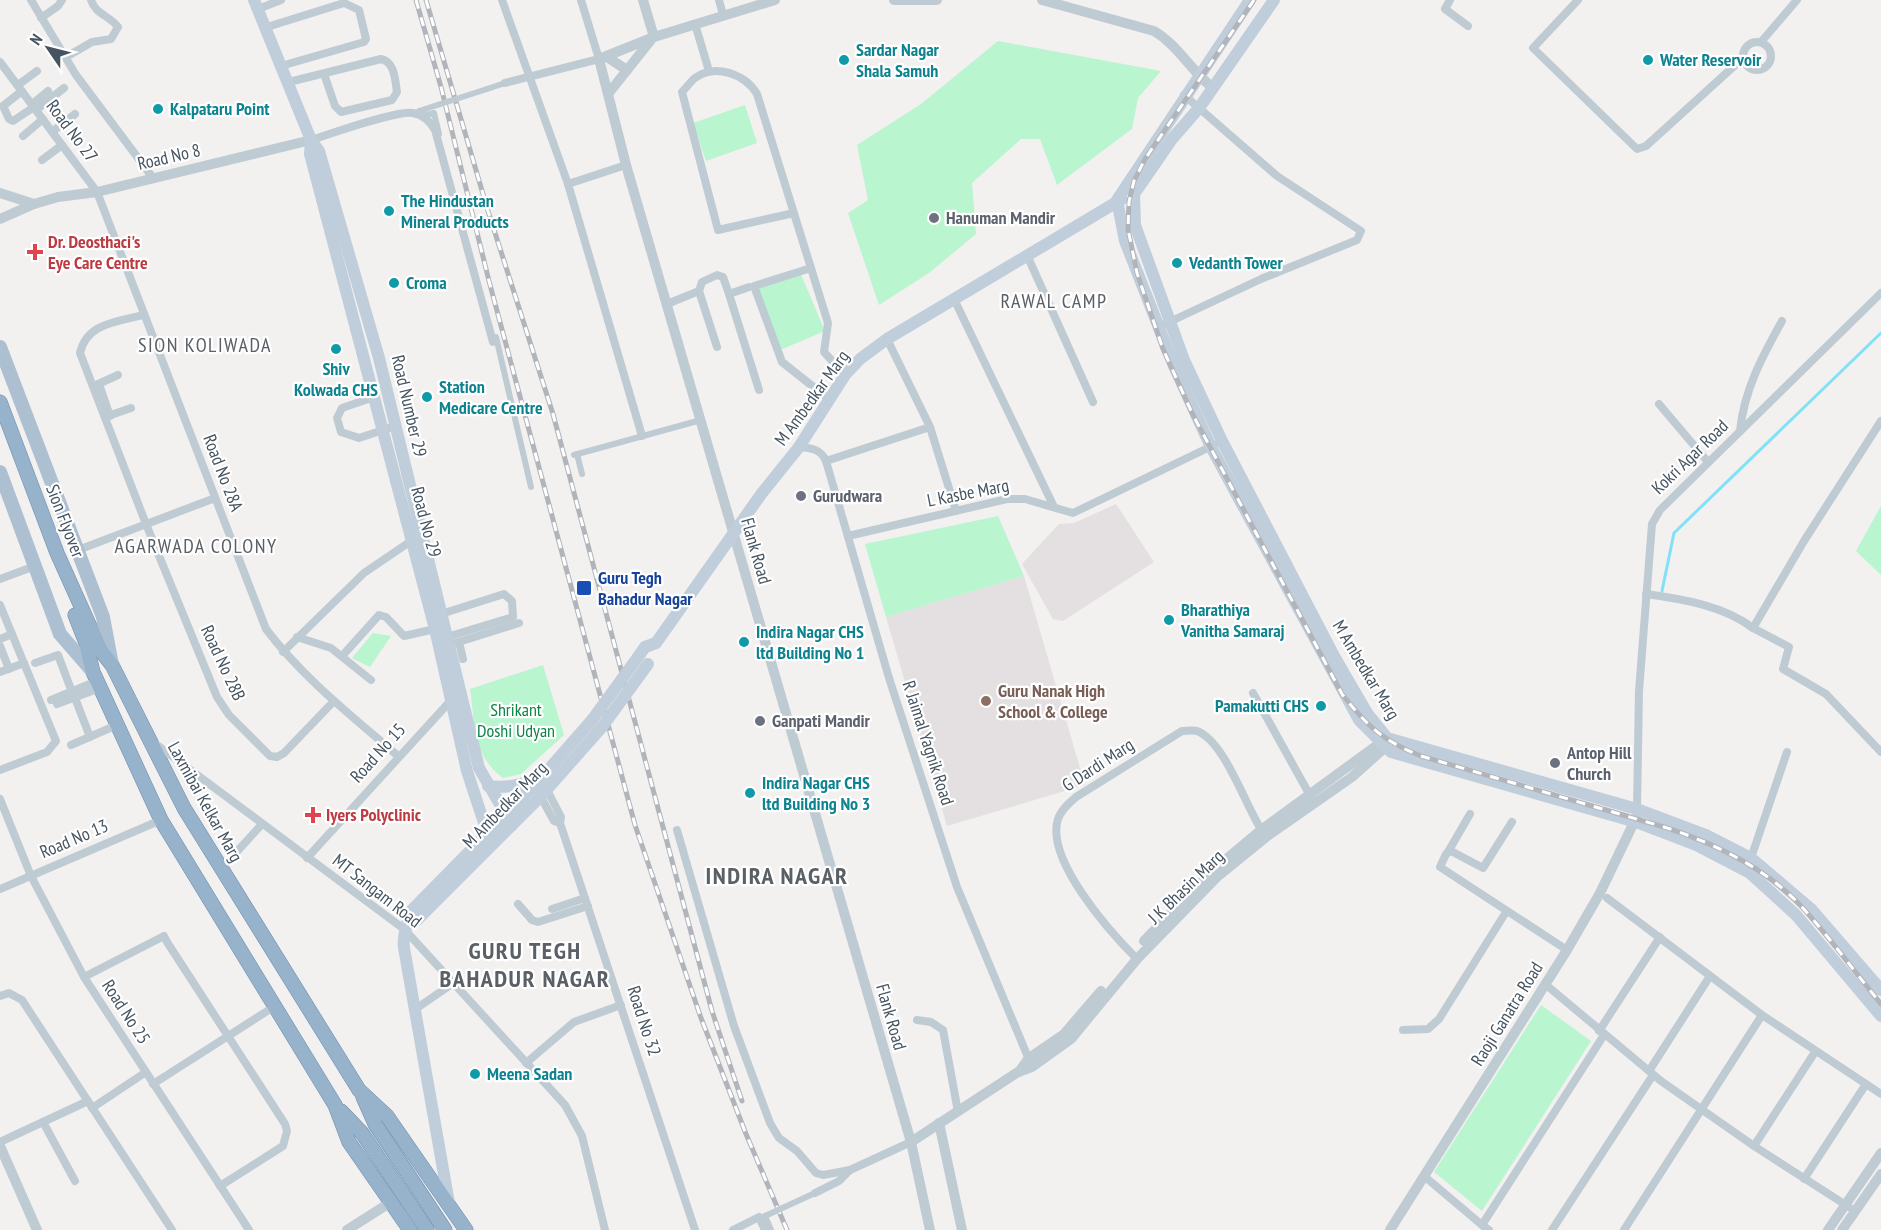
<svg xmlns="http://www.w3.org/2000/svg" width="1881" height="1230" font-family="'PT Sans Narrow',sans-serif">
  <rect width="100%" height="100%" fill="#f3f0f0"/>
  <!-- education -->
  <g fill="#e4e0e2">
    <path d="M1116,504L1154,562L1063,621L1053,619L1022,564L1059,524L1074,523Z"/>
    <path d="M1024,576L1085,785L947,826L886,617Z"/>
  </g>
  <!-- green -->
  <g fill="#b9f5cf">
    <path d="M998,41L1161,71L1138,98L1132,129L1057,185L1040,139H1021L972,183L976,234L929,273L879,305L848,213L868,200L857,145L921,104Z"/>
    <path d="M745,105L757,143L706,161L693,123Z"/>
    <path d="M799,270L825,331L780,350L754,289Z"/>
    <path d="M1881,506V575L1856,551Z"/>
    <path d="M998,516L1024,576L886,617L865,544Z"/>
    <path d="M373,633L391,636L370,667L352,658Z"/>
    <path d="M543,665L564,735L521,774L503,778C473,757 475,723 470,689Z"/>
    <path d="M1541,1005L1591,1041L1482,1211L1434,1172Z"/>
  </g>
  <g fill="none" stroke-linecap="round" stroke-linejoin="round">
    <!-- stream -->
    <path stroke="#81e1f7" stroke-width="3" d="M1662,591L1674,533L1881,333"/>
    <!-- trunk casing -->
    <g stroke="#6d8eb0" stroke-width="15">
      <g id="trunk">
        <path d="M0,402L57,553L101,651L112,665L184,808L359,1090L387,1116L466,1230"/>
        <path d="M75,615L86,643L93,672L161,820L335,1105L349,1142L410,1230"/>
        <path d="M363,1097L375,1124L445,1230"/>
        <path d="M341,1111L362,1133L427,1230"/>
      </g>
    </g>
    <!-- pedestrian -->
    <g stroke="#bfcbd3" stroke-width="6">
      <path d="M487,89L505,83"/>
      <path d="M419,111L427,115L434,113L439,134"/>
      <path d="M496,337L531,487"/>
      <path d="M577,454L582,474"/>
      <path d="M574,455L701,420"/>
      <path d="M765,1216L771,1230"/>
    </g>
    <!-- minor -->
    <g stroke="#bfcbd3" stroke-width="8">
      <path d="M31,0L76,75L153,178"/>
      <path d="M502,0L568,184"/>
      <path d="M719,0L723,15"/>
      <path d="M1450,0L1445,9L1468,26"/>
      <path d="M1578,0L1533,48L1637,149L1646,146L1743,58"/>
      <path d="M258,9L281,0"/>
      <path d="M41,18L58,6L62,0"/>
      <path d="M695,24L709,71"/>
      <path d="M267,27L344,3L359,10L366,39L364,42L281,66"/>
      <circle cx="1757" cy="56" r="14"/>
      <path d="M1761,42L1797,0"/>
      <path d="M66,57L92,42L111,39L118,27C109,15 96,15 91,0"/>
      <path d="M0,62L97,192L266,629C303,678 352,716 398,756"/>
      <path d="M289,82L381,59C395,62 395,80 397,92L392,100L341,112L335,106L324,74"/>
      <path d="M505,83L599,59L581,0"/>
      <path d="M18,85L37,71"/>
      <path d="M22,91L3,106L9,119L13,121L34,107"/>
      <path d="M32,104L48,91"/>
      <path d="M36,110L64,88"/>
      <path d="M52,132L75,114"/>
      <path d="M23,136L43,119"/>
      <path d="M311,140C330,134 397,110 413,113C423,115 430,121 435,130L493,342"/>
      <path d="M42,160L62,145"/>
      <path d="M626,165L568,184L642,436"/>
      <path d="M794,213L718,230L682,92C686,88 690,82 695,78C715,63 745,74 757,94L828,323L824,352L845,375"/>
      <path d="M1027,255L1093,402"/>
      <path d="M811,268L754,286L782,362L830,400"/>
      <path d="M749,287L729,294L759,390"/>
      <path d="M699,291L717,347"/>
      <path d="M954,299L1054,507"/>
      <path d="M667,304L699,291L702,282L717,275L723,277L729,294"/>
      <path d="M143,315C117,322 87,323 80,353L146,524L217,697L229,715L270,756L277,757L284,753L334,701"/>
      <path d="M1165,324L1261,279L1357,240L1361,231L1277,176L1184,95"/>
      <path d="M887,339L930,427L956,511"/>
      <path d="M99,384L110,416"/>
      <path d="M96,385L118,375"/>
      <path d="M374,397L342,408L337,418L341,432L359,438L395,426"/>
      <path d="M1659,404L1708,462"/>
      <path d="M105,417L131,408"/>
      <path d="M1740,431C1744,390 1762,357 1782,321"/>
      <path d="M799,447C811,448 821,449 826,461L889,678L957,887L1030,1062"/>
      <path d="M826,461L930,427"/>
      <path d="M848,536L1007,499H1025L1073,513L1214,445"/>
      <path d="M78,550L215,498"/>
      <path d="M0,579L35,566"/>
      <path d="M1646,594C1683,599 1724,606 1753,628L1804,541L1881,421"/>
      <path d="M0,605L56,741L47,752L0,770"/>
      <path d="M441,614L504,594L512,601L513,617L447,637"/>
      <path d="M1753,628L1789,647L1783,669L1826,694L1881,752"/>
      <path d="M297,637L331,648L371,680"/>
      <path d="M0,639L12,634"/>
      <path d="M459,642L463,659"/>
      <path d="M449,645L519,623"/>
      <path d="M0,646L9,669"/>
      <path d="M283,652L364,573L414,539"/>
      <path d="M343,655L379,615L386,617L404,636L435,629"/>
      <path d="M35,663L58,655L72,692"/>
      <path d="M0,672L24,663"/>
      <path d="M1253,693L1312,799"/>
      <path d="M75,698L90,737"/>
      <path d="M51,700L97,681"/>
      <path d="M57,704L100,688"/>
      <path d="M153,742L404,929L565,1105L582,1136L605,1230"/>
      <path d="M71,745L117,725"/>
      <path d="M538,792L554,821L560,823L561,817L545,786"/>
      <path d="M0,799L31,876L84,977L249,1230"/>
      <path d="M1637,809L1639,691L1652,524L1660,510L1881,293"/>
      <path d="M1512,822L1483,868L1451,851L1446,854L1440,867L1567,950"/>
      <path d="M560,823L695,1230"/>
      <path d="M677,830L734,1026L770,1123L779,1138L797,1151L816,1173L823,1175L850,1170"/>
      <path d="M1448,852L1470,814"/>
      <path d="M307,858L454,697"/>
      <path d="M1751,858L1787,752"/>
      <path d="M222,868L262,824"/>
      <path d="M0,889L161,820"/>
      <path d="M1607,898L1762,1015L1881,1094"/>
      <path d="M518,904L532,920L538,922L588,906"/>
      <path d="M552,909L585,898"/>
      <path d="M1137,959C1109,931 1045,859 1058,819C1061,810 1069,803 1076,797L1182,731C1187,731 1193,730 1197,731C1226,742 1246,809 1264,834"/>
      <path d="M84,977L164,936L167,942L285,1124L287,1131L283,1146L220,1186"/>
      <path d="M1545,984L1661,1081L1754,1146L1849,1207"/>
      <path d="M0,996L9,993L22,1000L172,1230"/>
      <path d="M414,1010L452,984"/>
      <path d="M917,1020L931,1022L943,1030L958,1112"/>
      <path d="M1403,1030L1428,1029L1439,1019L1506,912"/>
      <path d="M1599,1031L1660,937"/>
      <path d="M526,1063L574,1022L621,1005"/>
      <path d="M1649,1071L1710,976"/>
      <path d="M153,1084L275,1006"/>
      <path d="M92,1108L146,1072"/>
      <path d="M43,1122L75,1181"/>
      <path d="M0,1142L88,1101"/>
      <path d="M1754,1146L1815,1052"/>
      <path d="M1424,1176L1482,1225"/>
      <path d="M1804,1179L1866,1084"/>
      <path d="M815,1193L839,1181L850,1170L911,1142"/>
      <path d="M733,1230L759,1217L765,1230"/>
      <path d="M1489,1230L1482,1225L1604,1035"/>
      <path d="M1552,1230L1653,1075"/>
      <path d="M1624,1230L1762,1015"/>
    </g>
    <!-- tertiary -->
    <g stroke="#bfcbd3" stroke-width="10">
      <path d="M643,0L654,37"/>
      <path d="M775,0L654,37L599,59L626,165L911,1142L930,1230"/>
      <path d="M894,0H937"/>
      <path d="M1042,0L1154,31C1178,45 1191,71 1213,88"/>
      <path d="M607,57L627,70"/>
      <path d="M608,94L651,40"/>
      <path d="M0,193L34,204"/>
      <path d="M0,219L34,204L58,197L97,192L311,140"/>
      <path d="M1144,941L1213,870L1261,830L1387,738"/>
      <path d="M1019,1072L1029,1058L1064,1034L1101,991"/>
      <path d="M939,1123L962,1230"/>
      <path d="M911,1142L1018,1072L1032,1067L1071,1039L1137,959L1218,876L1266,837L1352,777L1391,742"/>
      <path d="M0,1146L37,1230"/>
      <path d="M347,1230L391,1202"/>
      <path d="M1390,1230L1567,950L1600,893L1637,816"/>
      <path d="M1828,1230L1881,1153"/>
      <path d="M1842,1230L1881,1174"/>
    </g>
    <!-- secondary -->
    <g stroke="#c0cedb" stroke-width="12">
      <path d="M254,0L311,140L319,151L379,358L479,768L512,825"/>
      <path d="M1250,0L1117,200L1125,241L1174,366L1211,447L1359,720L1391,752L1636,822L1696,845L1750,873L1796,915L1881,1016"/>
      <path d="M1274,0L1199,108L1172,139L1134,194L1135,225L1184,360L1222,441L1334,656L1367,713L1387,738L1637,809L1706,835L1751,858L1811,909L1881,990"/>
      <path d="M311,140L310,154L435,629L467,771L487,832L494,842"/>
      <path d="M638,657L645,647L656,643L762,493L799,447L845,375L860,359L887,339L1122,199"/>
      <path d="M488,786C507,789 522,784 540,778"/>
      <path d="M409,923L416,921L541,796L602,727"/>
      <path d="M449,1203L404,948C402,934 408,926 409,913L535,785L592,720"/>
    </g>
    <!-- primary -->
    <g stroke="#acc0d2" stroke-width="14">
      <path d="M0,347L103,617L112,665"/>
      <path d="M0,472L60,634L93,672"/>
    </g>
    <!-- trunk -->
    <use href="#trunk" stroke="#97b2cb" stroke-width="14"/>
    <!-- rail casing -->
    <g stroke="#b1b5bb" stroke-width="5">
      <g id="rail">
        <path d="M416,0L441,87L489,281L635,825L701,1018L746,1134L787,1230"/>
        <path d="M426,0L488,211L553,414L712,1011L742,1101"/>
        <path d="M1254,0L1145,159L1134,181L1129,202L1128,229L1137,273L1163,349L1193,415L1342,694C1367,726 1383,741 1421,756L1664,827C1714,843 1766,868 1802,907C1830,938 1855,972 1881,1004"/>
      </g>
    </g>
    <!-- rail -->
    <use href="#rail" stroke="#fff" stroke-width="3" stroke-dasharray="9" stroke-linecap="butt"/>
    <!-- pedestrian-bridge -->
    <g stroke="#bfcbd3" stroke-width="6">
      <path d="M422,110L487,89"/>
      <path d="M765,1216L815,1193"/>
    </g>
    <!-- secondary-bridge -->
    <g stroke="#c0cedb" stroke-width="12">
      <path d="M592,720L638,657"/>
      <path d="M602,727L648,664"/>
    </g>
  </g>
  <!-- markers -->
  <g fill="#0f9aa8" stroke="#fff" stroke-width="2">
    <circle cx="844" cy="60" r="6"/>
    <circle cx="1648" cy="60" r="6"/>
    <circle cx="158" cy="109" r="6"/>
    <circle cx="389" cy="211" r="6"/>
    <circle cx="1177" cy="263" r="6"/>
    <circle cx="394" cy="283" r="6"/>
    <circle cx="336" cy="349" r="6"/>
    <circle cx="427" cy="397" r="6"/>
    <circle cx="1169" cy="620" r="6"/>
    <circle cx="744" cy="642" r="6"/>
    <circle cx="1321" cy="706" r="6"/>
    <circle cx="750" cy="793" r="6"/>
    <circle cx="475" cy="1074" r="6"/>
  </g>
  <g fill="#6b7280" stroke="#fff" stroke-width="2">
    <circle cx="934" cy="218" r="6"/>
    <circle cx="801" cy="496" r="6"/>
    <circle cx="760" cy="721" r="6"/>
    <circle cx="1555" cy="763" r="6"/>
  </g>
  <g fill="#e0444e" stroke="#fff" stroke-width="2">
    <path d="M32 243h6v6h6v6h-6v6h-6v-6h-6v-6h6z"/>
    <path d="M310 806h6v6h6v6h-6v6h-6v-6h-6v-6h6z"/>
  </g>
  <rect fill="#1a4fb4" stroke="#fff" stroke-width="2" x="576" y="580" width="16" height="16" rx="3"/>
  <circle fill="#8d6e63" stroke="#fff" stroke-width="2" cx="986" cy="701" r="6"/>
  <g text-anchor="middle" stroke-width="4.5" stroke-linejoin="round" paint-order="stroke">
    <!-- culture labels -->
    <g font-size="18" font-weight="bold" fill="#0d838f" stroke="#fff" text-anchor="start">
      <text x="856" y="56">Sardar Nagar<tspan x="856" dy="21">Shala Samuh</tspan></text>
      <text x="1660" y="66">Water Reservoir</text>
      <text x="170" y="115">Kalpataru Point</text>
      <text x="401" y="207">The Hindustan<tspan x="401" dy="21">Mineral Products</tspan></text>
      <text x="1189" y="269">Vedanth Tower</text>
      <text x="406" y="289">Croma</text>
      <text x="336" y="375" text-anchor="middle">Shiv<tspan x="336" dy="21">Kolwada CHS</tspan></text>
      <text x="439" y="393">Station<tspan x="439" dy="21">Medicare Centre</tspan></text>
      <text x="1181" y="616">Bharathiya<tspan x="1181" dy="21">Vanitha Samaraj</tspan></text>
      <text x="756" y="638">Indira Nagar CHS<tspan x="756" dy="21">ltd Building No 1</tspan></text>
      <text x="1309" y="712" text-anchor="end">Pamakutti CHS</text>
      <text x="762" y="789">Indira Nagar CHS<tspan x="762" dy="21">ltd Building No 3</tspan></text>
      <text x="487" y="1080">Meena Sadan</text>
    </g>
    <!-- street labels -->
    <g font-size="18" fill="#455460" stroke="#fff">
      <text transform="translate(72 131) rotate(53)" y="6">Road No 27</text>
      <text transform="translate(169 157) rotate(-13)" y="6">Road No 8</text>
      <text transform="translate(812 398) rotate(-54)" y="6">M Ambedkar Marg</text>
      <text transform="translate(409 406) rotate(77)" y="6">Road Number 29</text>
      <text transform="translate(1690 457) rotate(-44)" y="6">Kokri Agar Road</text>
      <text transform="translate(223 473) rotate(69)" y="6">Road No 28A</text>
      <text transform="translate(968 493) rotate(-11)" y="6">L Kasbe Marg</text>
      <text transform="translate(65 521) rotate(69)" y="6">Sion Flyover</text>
      <text transform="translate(426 522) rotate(75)" y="6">Road No 29</text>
      <text transform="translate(756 551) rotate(74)" y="6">Flank Road</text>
      <text transform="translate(223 663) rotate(65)" y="6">Road No 28B</text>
      <text transform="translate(1366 670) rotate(59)" y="6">M Ambedkar Marg</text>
      <text transform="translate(928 743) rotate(72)" y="6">R Jaimal Yagnik Road</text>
      <text transform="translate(378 753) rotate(-48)" y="6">Road No 15</text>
      <text transform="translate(1098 765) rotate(-33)" y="6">G Dardi Marg</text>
      <text transform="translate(205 802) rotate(61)" y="6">Laxmibai Kelkar Marg</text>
      <text transform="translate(505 805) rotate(-46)" y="6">M Ambedkar Marg</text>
      <text transform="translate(74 839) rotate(-23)" y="6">Road No 13</text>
      <text transform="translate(1186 887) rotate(-44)" y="6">J K Bhasin Marg</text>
      <text transform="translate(377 891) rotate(38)" y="6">MT Sangam Road</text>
      <text transform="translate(126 1012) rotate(57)" y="6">Road No 25</text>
      <text transform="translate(1507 1014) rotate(-58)" y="6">Raoji Ganatra Road</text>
      <text transform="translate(891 1017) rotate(74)" y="6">Flank Road</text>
      <text transform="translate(644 1021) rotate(72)" y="6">Road No 32</text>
    </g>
    <!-- worship labels -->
    <g font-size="18" font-weight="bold" fill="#5b616d" stroke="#fff" text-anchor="start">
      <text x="946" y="224">Hanuman Mandir</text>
      <text x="813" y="502">Gurudwara</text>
      <text x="772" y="727">Ganpati Mandir</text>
      <text x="1567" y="759">Antop Hill<tspan x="1567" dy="21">Church</tspan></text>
    </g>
    <!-- health labels -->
    <g font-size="18" font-weight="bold" fill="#be3a42" stroke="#fff" text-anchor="start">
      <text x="48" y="248">Dr. Deosthaci's<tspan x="48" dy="21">Eye Care Centre</tspan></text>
      <text x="326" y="821">Iyers Polyclinic</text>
    </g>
    <!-- transit labels -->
    <g font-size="18" font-weight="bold" fill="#164399" stroke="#fff" text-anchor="start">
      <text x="598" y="584">Guru Tegh<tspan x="598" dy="21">Bahadur Nagar</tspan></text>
    </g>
    <!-- education labels -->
    <g font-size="18" font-weight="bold" fill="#785e54" stroke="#fff" text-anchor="start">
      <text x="998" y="697">Guru Nanak High<tspan x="998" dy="21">School &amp; College</tspan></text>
    </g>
    <!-- park labels -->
    <g font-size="18" fill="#0c8646" stroke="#fff">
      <text x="516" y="716">Shrikant<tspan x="516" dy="21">Doshi Udyan</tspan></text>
    </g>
    <!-- neighbourhood labels -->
    <g font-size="20" letter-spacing="1.5" fill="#5b6066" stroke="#fff">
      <text x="1054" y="308">RAWAL CAMP</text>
      <text x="205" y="352">SION KOLIWADA</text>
      <text x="196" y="553">AGARWADA COLONY</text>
    </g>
    <!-- district labels -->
    <g font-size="24" font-weight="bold" letter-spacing="1.5" fill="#5b6066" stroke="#fff">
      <text x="777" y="884">INDIRA NAGAR</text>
      <text x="525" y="959">GURU TEGH<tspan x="525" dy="28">BAHADUR NAGAR</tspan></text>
    </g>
  </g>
  <!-- north arrow -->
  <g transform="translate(48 48) rotate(305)" stroke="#ffffff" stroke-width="4.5" paint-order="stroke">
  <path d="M0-4.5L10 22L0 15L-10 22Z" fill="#455460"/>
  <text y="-9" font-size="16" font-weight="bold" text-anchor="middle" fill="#455460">N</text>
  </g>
</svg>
